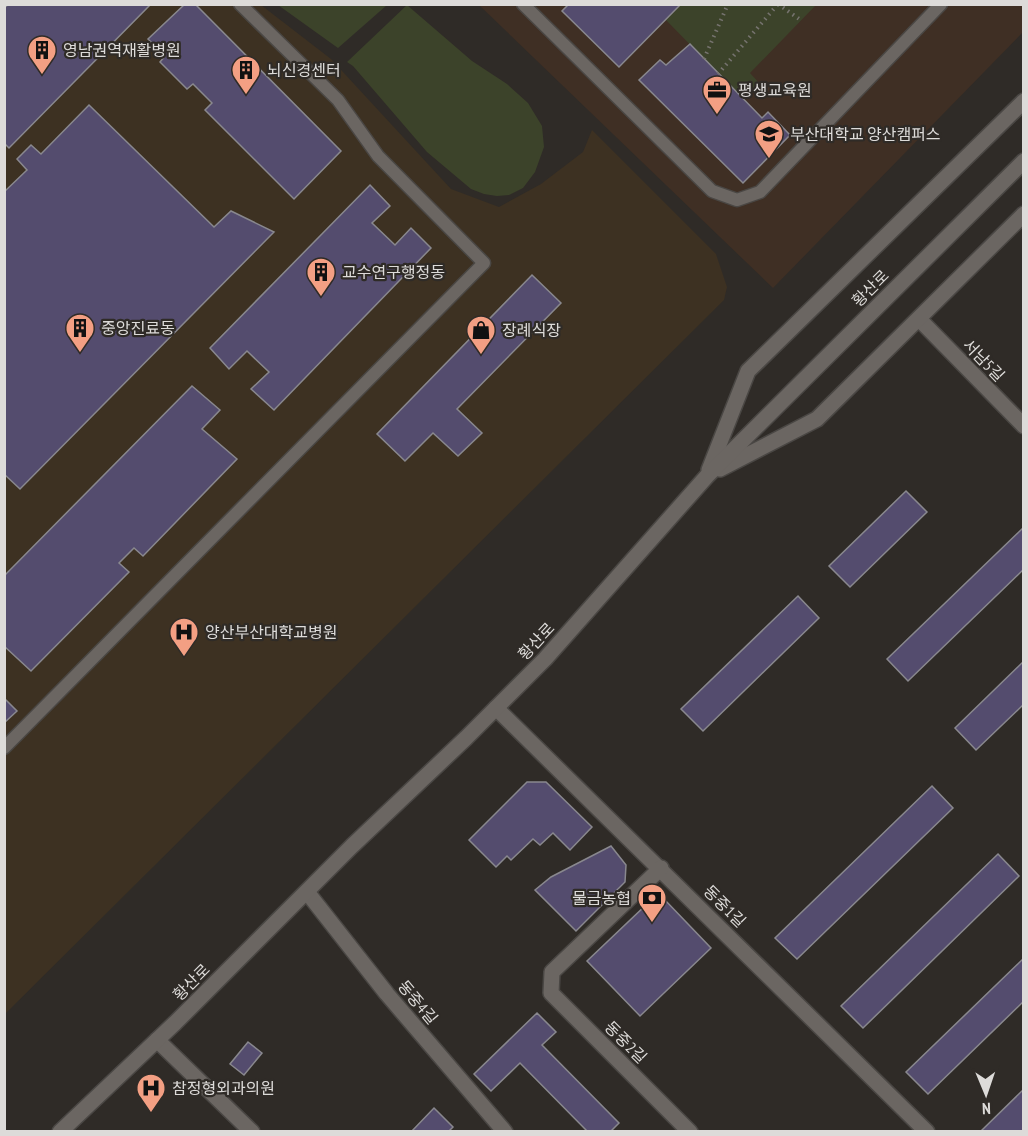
<svg xmlns="http://www.w3.org/2000/svg" width="1028" height="1136" font-family="'PT Sans Narrow','Noto Sans KR',sans-serif">
  <rect width="100%" height="100%" fill="#2f2b27"/>
  <!-- education -->
  <path fill="#3f2f24" d="M1023,4L1024,31L773,288L479,5Z"/>
  <!-- medical -->
  <path fill="#3d3122" d="M5,5H261L331,59L451,189L499,207L541,184L583,152L592,130L716,254L727,287L724,300L5,1014Z"/>
  <!-- green -->
  <g fill="#3c432a">
    <path d="M817,4L750,73L761,85L744,100L666,20L681,5Z"/>
    <path d="M278,5H387L338,48Z"/>
    <path d="M407,5L472,61L507,84L528,103L542,126L544,147L535,172L523,188L509,195L497,196L484,194L471,189L427,152L353,66L347,62Z"/>
  </g>
  <!-- building -->
  <g fill="#544c6e" stroke="#89888e" stroke-width="1.5">
    <path d="M9,4H151L9,148L4,143V8Z"/>
    <path d="M185,4H195L341,151L294,199L205,110L212,103L193,84L187,89L160,62L165,56L148,39Z"/>
    <path d="M569,4H681L619,67L562,11Z"/>
    <path d="M690,44L762,118L768,112L790,135L743,183L639,80L660,60L666,65Z"/>
    <path d="M89,105L214,227L231,211L274,232L20,489L4,474V192L27,170L17,159L31,145L41,154Z"/>
    <path d="M370,185L390,206L372,223L395,245L411,228L431,248L274,410L251,389L269,372L247,351L229,369L210,348Z"/>
    <path d="M532,275L561,303L457,409L482,433L458,456L433,433L405,461L377,434Z"/>
    <path d="M192,386L220,410L202,429L237,459L143,556L134,548L119,563L129,572L31,671L4,646V576Z"/>
    <path d="M906,491L927,512L850,587L829,566Z"/>
    <path d="M1024,527V569L908,681L887,659Z"/>
    <path d="M798,596L819,618L703,731L681,709Z"/>
    <path d="M1024,661V704L976,750L955,728Z"/>
    <path d="M4,698L17,711L4,723Z"/>
    <path d="M527,782H546L592,827L570,850L553,833L540,845L533,839L511,860L507,856L496,867L469,840Z"/>
    <path d="M932,786L953,808L797,959L775,938Z"/>
    <path d="M611,846L626,865L625,882L576,931L535,890L551,877Z"/>
    <path d="M998,854L1019,876L863,1028L841,1006Z"/>
    <path d="M664,899L711,948L640,1016L587,961L646,905Z"/>
    <path d="M1024,958V1001L928,1094L906,1072Z"/>
    <path d="M537,1013L556,1032L542,1045L619,1123L610,1132H588L520,1063L491,1091L474,1074Z"/>
    <path d="M248,1042L262,1053L244,1075L230,1064Z"/>
    <path d="M1024,1089V1132H980Z"/>
    <path d="M434,1108L453,1127L448,1132H411Z"/>
  </g>
  <g fill="none" stroke-linecap="round" stroke-linejoin="round">
    <!-- service casing -->
    <g stroke="#4a4744" stroke-width="15">
      <g id="service">
        <path d="M523,4L712,191L737,200L760,192L941,4"/>
        <path d="M4,748L484,263L378,156L338,100L240,4"/>
      </g>
    </g>
    <!-- minor casing -->
    <g stroke="#4a4744" stroke-width="18">
      <g id="minor">
        <path d="M919,319L1024,426"/>
        <path d="M496,708L927,1132"/>
        <path d="M661,868L552,972L551,993L690,1132"/>
        <path d="M307,892L387,994L505,1132"/>
        <path d="M157,1040L252,1132"/>
      </g>
    </g>
    <!-- secondary casing -->
    <g stroke="#4a4744" stroke-width="18">
      <g id="secondary">
        <path d="M720,469L817,419L1024,214"/>
        <path d="M709,470L748,371L1024,101"/>
        <path d="M60,1132L175,1023L352,846L466,738L545,659L707,476L1024,161"/>
      </g>
    </g>
    <!-- path -->
    <g stroke="#76736f" stroke-width="4" stroke-dasharray="1.5 4.5" stroke-linecap="butt">
      <path d="M778,4L802,21"/>
      <path d="M704,59L728,4"/>
      <path d="M718,74L778,4"/>
    </g>
    <!-- service -->
    <use href="#service" stroke="#6b6662" stroke-width="12"/>
    <!-- minor -->
    <use href="#minor" stroke="#6b6662" stroke-width="15"/>
    <!-- secondary -->
    <use href="#secondary" stroke="#6b6662" stroke-width="15"/>
  </g>
  <!-- icons -->
  <defs>
    <g id="building-pin" transform="scale(1.5)"><path d="M0 17L-7.5 6A9.5 9.5 0 1 1 7.5 6Z" fill="#f39f83" stroke="#2f2b27"/><path d="M-4-6H4V6H1V3H-1V6H-4ZM-2.5-4.3h1.7v1.8h-1.7ZM.8-4.3h1.7v1.8H.8ZM-2.5-1h1.7V.8h-1.7ZM.8-1h1.7V.8H.8Z" fill="#111"/></g>
    <g id="office-pin" transform="scale(1.5)"><path d="M0 17L-7.5 6A9.5 9.5 0 1 1 7.5 6Z" fill="#f39f83" stroke="#2f2b27"/><path d="M-6-3h4V-5.5h4V-3h4V5H-6ZM-1-4.5V-3h2v-1.5ZM-6 0V1H6V0Z" fill="#111"/></g>
    <g id="university-pin" transform="scale(1.5)"><path d="M0 17L-7.5 6A9.5 9.5 0 1 1 7.5 6Z" fill="#f39f83" stroke="#2f2b27"/><path d="M0-5L7-2L0 1L-7-2ZM-4 1L0 2.5L4 1V4Q0 6-4 4Z" fill="#111"/></g>
    <g id="shop-pin" transform="scale(1.5)"><path d="M0 17L-7.5 6A9.5 9.5 0 1 1 7.5 6Z" fill="#f39f83" stroke="#2f2b27"/><path d="M-5-2.5h2.3a2.7 3.5 0 0 1 5.4 0H5L5.5 6h-11ZM-1.5-2.5h3a1.5 2.3 0 0 0-3 0Z" fill="#111"/></g>
    <g id="hospital-pin" transform="scale(1.5)"><path d="M0 17L-7.5 6A9.5 9.5 0 1 1 7.5 6Z" fill="#f39f83" stroke="#2f2b27"/><path d="M-5-5h3v3.5h4V-5h3V5h-3V1.5h-4V5h-3Z" fill="#111"/></g>
    <g id="bank-pin" transform="scale(1.5)"><path d="M0 17L-7.5 6A9.5 9.5 0 1 1 7.5 6Z" fill="#f39f83" stroke="#2f2b27"/><path d="M-6-4H6V4H-6ZM0-2.3a2.3 2.3 0 1 0 0 4.6a2.3 2.3 0 1 0 0-4.6Z" fill="#111"/></g>
  </defs>
  <g fill-rule="evenodd">
    <use href="#building-pin" x="42" y="50"/>
    <use href="#building-pin" x="246" y="70"/>
    <use href="#office-pin" x="717" y="90"/>
    <use href="#university-pin" x="769" y="134"/>
    <use href="#building-pin" x="321" y="272"/>
    <use href="#building-pin" x="80" y="328"/>
    <use href="#shop-pin" x="481" y="330"/>
    <use href="#hospital-pin" x="184" y="632"/>
    <use href="#bank-pin" x="652" y="898"/>
    <use href="#hospital-pin" x="151" y="1088"/>
  </g>
  <g text-anchor="middle" stroke-width="4.5" stroke-linejoin="round" paint-order="stroke">
    <!-- poi labels -->
    <g font-size="16" fill="#dddbd9" stroke="#2f2b27" text-anchor="start">
      <text x="63" y="56">영남권역재활병원</text>
      <text x="267" y="76">뇌신경센터</text>
      <text x="738" y="96">평생교육원</text>
      <text x="790" y="140">부산대학교 양산캠퍼스</text>
      <text x="342" y="278">교수연구행정동</text>
      <text x="101" y="334">중앙진료동</text>
      <text x="502" y="336">장례식장</text>
      <text x="205" y="638">양산부산대학교병원</text>
      <text x="631" y="904" text-anchor="end">물금농협</text>
      <text x="172" y="1094">참정형외과의원</text>
    </g>
    <!-- street labels -->
    <g font-size="16" fill="#dddbd9" stroke="#2f2b27">
      <text transform="translate(870 288) rotate(-45)" y="6">황산로</text>
      <text transform="translate(984 360) rotate(46)" y="6">서남5길</text>
      <text transform="translate(536 641) rotate(-47)" y="6">황산로</text>
      <text transform="translate(725 906) rotate(45)" y="6">동중1길</text>
      <text transform="translate(191 982) rotate(-45)" y="6">황산로</text>
      <text transform="translate(418 1002) rotate(50)" y="6">동중4길</text>
      <text transform="translate(626 1042) rotate(45)" y="6">동중2길</text>
    </g>
  </g>
  <!-- border -->
  <rect width="1028" height="1136" fill="none" stroke="#dddbd9" stroke-width="12"/>
  <!-- north arrow -->
  <g transform="translate(986 1094) rotate(178)" stroke="#2f2b27" stroke-width="4.5" paint-order="stroke">
  <path d="M0-4.5L10 22L0 15L-10 22Z" fill="#dddbd9"/>
  <text y="-9" font-size="16" font-weight="bold" text-anchor="middle" fill="#dddbd9">N</text>
  </g>
</svg>
